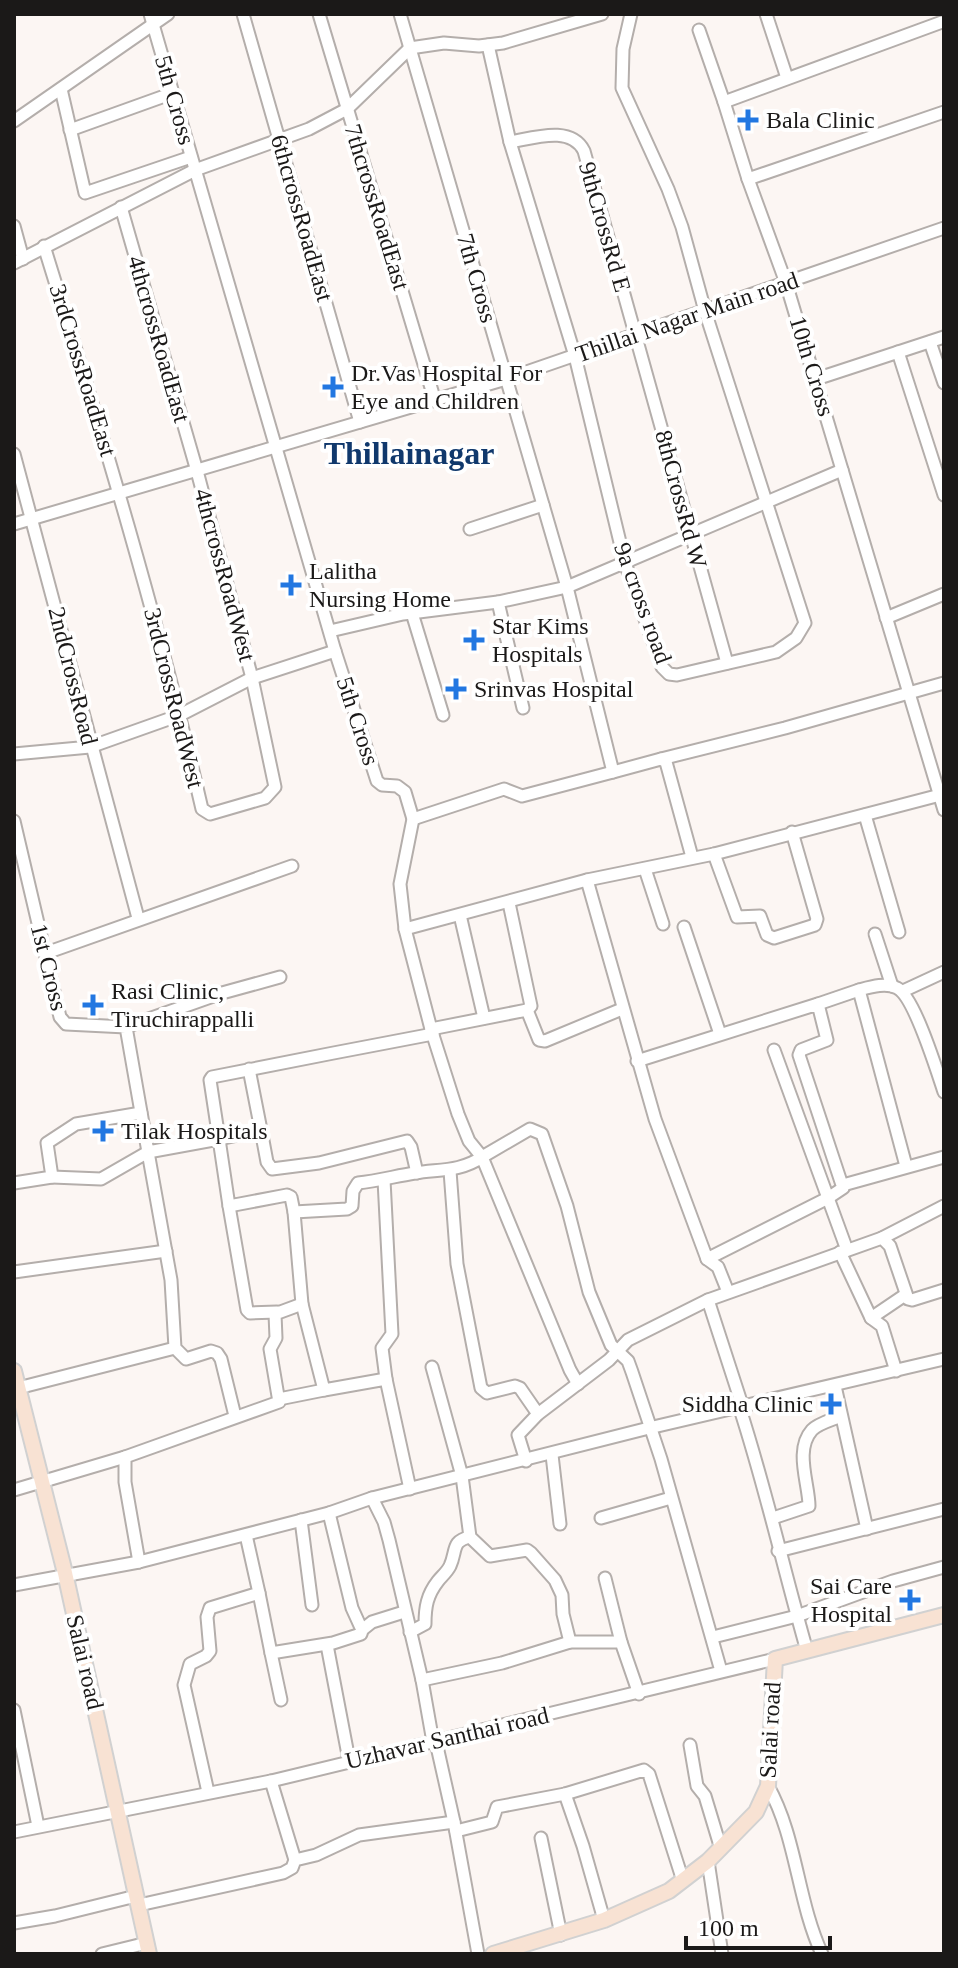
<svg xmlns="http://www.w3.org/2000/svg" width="958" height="1968" font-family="Georgia,serif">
  <rect width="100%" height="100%" fill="#fcf6f3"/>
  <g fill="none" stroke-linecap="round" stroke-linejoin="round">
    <!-- minor casing -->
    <g stroke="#b4aeab" stroke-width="15">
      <g id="minor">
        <path d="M150,14L335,651L377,781L382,785L397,786L405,792L413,819L400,884L405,929L431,1029L458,1114L469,1141L482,1157L530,1129L542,1134L567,1206L589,1292L611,1345L628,1361L632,1372L661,1459L721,1671"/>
        <path d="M243,14L360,422"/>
        <path d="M319,14L435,401"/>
        <path d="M400,14L567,587L613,772L661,759L666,762L692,857"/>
        <path d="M766,14L787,78"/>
        <path d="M942,22L724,102L748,179L786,283L944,810"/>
        <path d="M699,30L724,102"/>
        <path d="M488,45L510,142L575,356L625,563L662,667L669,674L677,675L776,652L796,638L805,623L705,311L682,227L668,189L622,88L623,49L631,14"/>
        <path d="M61,89L85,193L191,157"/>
        <path d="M14,121L168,14"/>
        <path d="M70,130L173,93"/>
        <path d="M510,142C534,138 571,125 584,151L727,663"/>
        <path d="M748,179L944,112"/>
        <path d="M14,226L23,259"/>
        <path d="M44,246C102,433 158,619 202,809L210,814L265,798L275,787L252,678L197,471L121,207"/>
        <path d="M14,263L195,170L309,129L347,109L410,48L444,43L479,46L503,43L602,14"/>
        <path d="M930,342L944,383"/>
        <path d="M898,352L944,495"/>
        <path d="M816,379L944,337"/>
        <path d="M14,454L138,918"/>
        <path d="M14,524L506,379L944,228"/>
        <path d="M470,529L543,505"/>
        <path d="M498,602L523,708"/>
        <path d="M412,613L443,715"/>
        <path d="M886,618L944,594"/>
        <path d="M330,631L403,614L498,602L567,587L842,470"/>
        <path d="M14,754L90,747L180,715L252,678L335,651"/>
        <path d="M661,759L785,728L944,683"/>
        <path d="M865,815L899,932"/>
        <path d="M413,819L504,789L522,796L613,772"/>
        <path d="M14,821L60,1017L66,1024L126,1027L148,1152L219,1139L229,1206L287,1195L291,1197L294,1212L347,1209L352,1206L353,1191L358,1183C377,1181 396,1176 415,1173C439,1169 460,1172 482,1157L570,1370L578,1384"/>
        <path d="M714,854L737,917L760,916L767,935L774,938L815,925L817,919L792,832"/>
        <path d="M645,869L663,924"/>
        <path d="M587,880L655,1119L707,1259L718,1267L728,1292"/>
        <path d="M460,915L484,1018"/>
        <path d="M684,927L720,1034"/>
        <path d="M405,929L587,880L714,854L944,794"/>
        <path d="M875,934L892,986"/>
        <path d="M46,953L292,866"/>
        <path d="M903,991L944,972"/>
        <path d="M818,1004L859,990"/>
        <path d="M527,1010L539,1040L545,1041L622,1009"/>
        <path d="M126,1027L222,993L280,977"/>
        <path d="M431,1029L527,1010L531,1006L509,903"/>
        <path d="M774,1050L847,1250"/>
        <path d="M637,1061L818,1004L827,1040L801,1050L799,1055L843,1188L828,1198L707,1259"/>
        <path d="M249,1069L261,1130L219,1139L210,1080L212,1077C286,1062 359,1048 433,1034"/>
        <path d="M261,1130L267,1162L272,1169L319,1163L407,1141L411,1147L417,1173"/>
        <path d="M906,1166L859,990C870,987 886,982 897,988C914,996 937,1071 944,1092"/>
        <path d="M450,1171L457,1264L481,1388L487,1393L515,1386L520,1388L538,1414"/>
        <path d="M52,1177L101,1179L148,1152L171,1280L175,1348L186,1359L211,1351L217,1353L221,1359L235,1416"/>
        <path d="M384,1180L392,1334L382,1348L386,1379"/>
        <path d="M14,1183L52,1177L47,1143L76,1124L141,1113"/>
        <path d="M843,1185L944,1157"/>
        <path d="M229,1206L247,1310L250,1313L277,1312"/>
        <path d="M882,1238L944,1206"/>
        <path d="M840,1252L871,1318L882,1326L896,1371"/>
        <path d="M14,1272L166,1251"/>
        <path d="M708,1300L743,1408"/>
        <path d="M302,1304L324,1390L386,1379L410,1489"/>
        <path d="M871,1318L905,1295"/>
        <path d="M432,1367L462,1476L470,1537L490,1556L527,1550L531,1553L555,1580L562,1595L563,1614L570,1642"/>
        <path d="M835,1386L867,1529"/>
        <path d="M18,1388L175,1348"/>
        <path d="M279,1399L324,1390"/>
        <path d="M740,1409C766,1489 784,1571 807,1651"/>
        <path d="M552,1455L560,1524"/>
        <path d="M526,1461L518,1435L538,1414L609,1360L628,1340L708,1300L882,1238L890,1246L908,1299L912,1300L944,1290"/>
        <path d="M14,1490L125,1457"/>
        <path d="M372,1498L384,1522L389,1540L422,1680L433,1742"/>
        <path d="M601,1518L671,1498"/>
        <path d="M773,1518L809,1506C809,1484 794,1450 812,1430C819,1423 832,1420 841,1416"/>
        <path d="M301,1520L312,1605"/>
        <path d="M778,1551L944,1509"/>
        <path d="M139,1562L125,1482V1457L279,1402L270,1349L276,1338L275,1314L302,1304L294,1212"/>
        <path d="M605,1578L621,1642"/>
        <path d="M14,1585L139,1562L329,1513L372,1498L649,1428L944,1359"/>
        <path d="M259,1593L271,1653L333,1643L361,1634L362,1630L352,1608L329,1513"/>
        <path d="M362,1630L372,1622L404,1612"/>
        <path d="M410,1632L425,1624C425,1607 427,1595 438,1581C442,1576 447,1572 450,1566C457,1551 451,1541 470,1537"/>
        <path d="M713,1637L797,1616L893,1581L944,1567"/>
        <path d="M327,1645L349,1760"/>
        <path d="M271,1653L281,1700"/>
        <path d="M422,1680L502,1663L570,1642H621L639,1694"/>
        <path d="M14,1710L38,1826"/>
        <path d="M436,1742L454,1822L478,1954"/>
        <path d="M690,1745L697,1786L705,1796L721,1849"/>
        <path d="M271,1781L295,1860"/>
        <path d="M768,1786C797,1838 797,1900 822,1954"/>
        <path d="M208,1792L184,1685L190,1664L206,1656L210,1651L207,1617L210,1608L259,1593L246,1535"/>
        <path d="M565,1794L583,1846L604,1920"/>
        <path d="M456,1831L492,1822L497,1807L565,1794L644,1770L649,1774L683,1881"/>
        <path d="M14,1832L271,1781L775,1659"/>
        <path d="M541,1838L561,1935"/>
        <path d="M708,1861L722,1954"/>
        <path d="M139,1905L283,1873L292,1868L295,1860L316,1855L359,1835L454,1822"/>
        <path d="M14,1923L55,1916L136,1896"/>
        <path d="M102,1954L147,1943"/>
      </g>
    </g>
    <!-- major casing -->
    <g stroke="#d1d1d1" stroke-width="18">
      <g id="major">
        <path d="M14,1371L65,1573L149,1954"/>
        <path d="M493,1954L604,1920L669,1891L708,1861L756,1812L768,1786L775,1659L944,1615"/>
      </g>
    </g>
    <!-- minor -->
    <use href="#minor" stroke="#fff" stroke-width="11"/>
    <!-- major -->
    <use href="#major" stroke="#f8e2d3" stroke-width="14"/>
  </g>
  <!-- markers -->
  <g fill="#2277e1" stroke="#fff" stroke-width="3">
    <path d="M744 108h8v8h8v8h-8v8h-8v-8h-8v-8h8z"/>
    <path d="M329 375h8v8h8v8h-8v8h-8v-8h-8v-8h8z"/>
    <path d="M287 573h8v8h8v8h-8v8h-8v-8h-8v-8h8z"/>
    <path d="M470 628h8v8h8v8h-8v8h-8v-8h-8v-8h8z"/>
    <path d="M452 677h8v8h8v8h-8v8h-8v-8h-8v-8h8z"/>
    <path d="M89 993h8v8h8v8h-8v8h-8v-8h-8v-8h8z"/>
    <path d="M99 1119h8v8h8v8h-8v8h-8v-8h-8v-8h8z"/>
    <path d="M827 1392h8v8h8v8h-8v8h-8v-8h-8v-8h8z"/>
    <path d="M906 1588h8v8h8v8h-8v8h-8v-8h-8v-8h8z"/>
  </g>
  <g text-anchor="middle" stroke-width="8" stroke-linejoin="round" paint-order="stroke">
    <!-- street labels -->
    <g font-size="24" fill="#1b1918" stroke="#fff">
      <text transform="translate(175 100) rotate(74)" y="8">5th Cross</text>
      <text transform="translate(377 207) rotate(73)" y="8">7thcrossRoadEast</text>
      <text transform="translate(302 218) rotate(74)" y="8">6thcrossRoadEast</text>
      <text transform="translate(605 227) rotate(74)" y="8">9thCrossRd E</text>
      <text transform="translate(477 278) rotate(74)" y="8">7th Cross</text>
      <text transform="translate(687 317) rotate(-19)" y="8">Thillai Nagar Main road</text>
      <text transform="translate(159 339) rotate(74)" y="8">4thcrossRoadEast</text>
      <text transform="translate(812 366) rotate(73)" y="8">10th Cross</text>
      <text transform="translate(83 370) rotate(73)" y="8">3rdCrossRoadEast</text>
      <text transform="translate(681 499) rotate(75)" y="8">8thCrossRd W</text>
      <text transform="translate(225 575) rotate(75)" y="8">4thcrossRoadWest</text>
      <text transform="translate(643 603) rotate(70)" y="8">9a cross road</text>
      <text transform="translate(73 676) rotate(76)" y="8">2ndCrossRoad</text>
      <text transform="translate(174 698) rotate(76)" y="8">3rdCrossRoadWest</text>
      <text transform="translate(358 721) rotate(72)" y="8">5th Cross</text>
      <text transform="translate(49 967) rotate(76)" y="8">1st Cross</text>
      <text transform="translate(85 1662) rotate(77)" y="8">Salai road</text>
      <text transform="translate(770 1730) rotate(-87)" y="8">Salai road</text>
      <text transform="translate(447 1738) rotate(-13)" y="8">Uzhavar Santhai road</text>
    </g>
    <!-- poi labels -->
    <g font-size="24" fill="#1b1918" stroke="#fff" text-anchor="start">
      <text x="766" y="128">Bala Clinic</text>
      <text x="351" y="381">Dr.Vas Hospital For<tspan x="351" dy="28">Eye and Children</tspan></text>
      <text x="309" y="579">Lalitha<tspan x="309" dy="28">Nursing Home</tspan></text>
      <text x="492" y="634">Star Kims<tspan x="492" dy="28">Hospitals</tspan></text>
      <text x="474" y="697">Srinvas Hospital</text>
      <text x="111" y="999">Rasi Clinic,<tspan x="111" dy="28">Tiruchirappalli</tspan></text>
      <text x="121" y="1139">Tilak Hospitals</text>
      <text x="813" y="1412" text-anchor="end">Siddha Clinic</text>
      <text x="892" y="1594" text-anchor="end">Sai Care<tspan x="892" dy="28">Hospital</tspan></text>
    </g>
    <!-- district labels -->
    <g font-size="32" font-weight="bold" fill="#10386c" stroke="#fff">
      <text x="409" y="464">Thillainagar</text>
    </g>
  </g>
  <!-- border -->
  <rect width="958" height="1968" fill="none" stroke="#1b1918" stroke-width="32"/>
  <!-- scale -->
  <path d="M686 1936v12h144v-12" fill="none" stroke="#1b1918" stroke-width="4"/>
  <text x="698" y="1936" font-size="24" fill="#1b1918" stroke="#ffffff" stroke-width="6" paint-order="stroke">100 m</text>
</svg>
